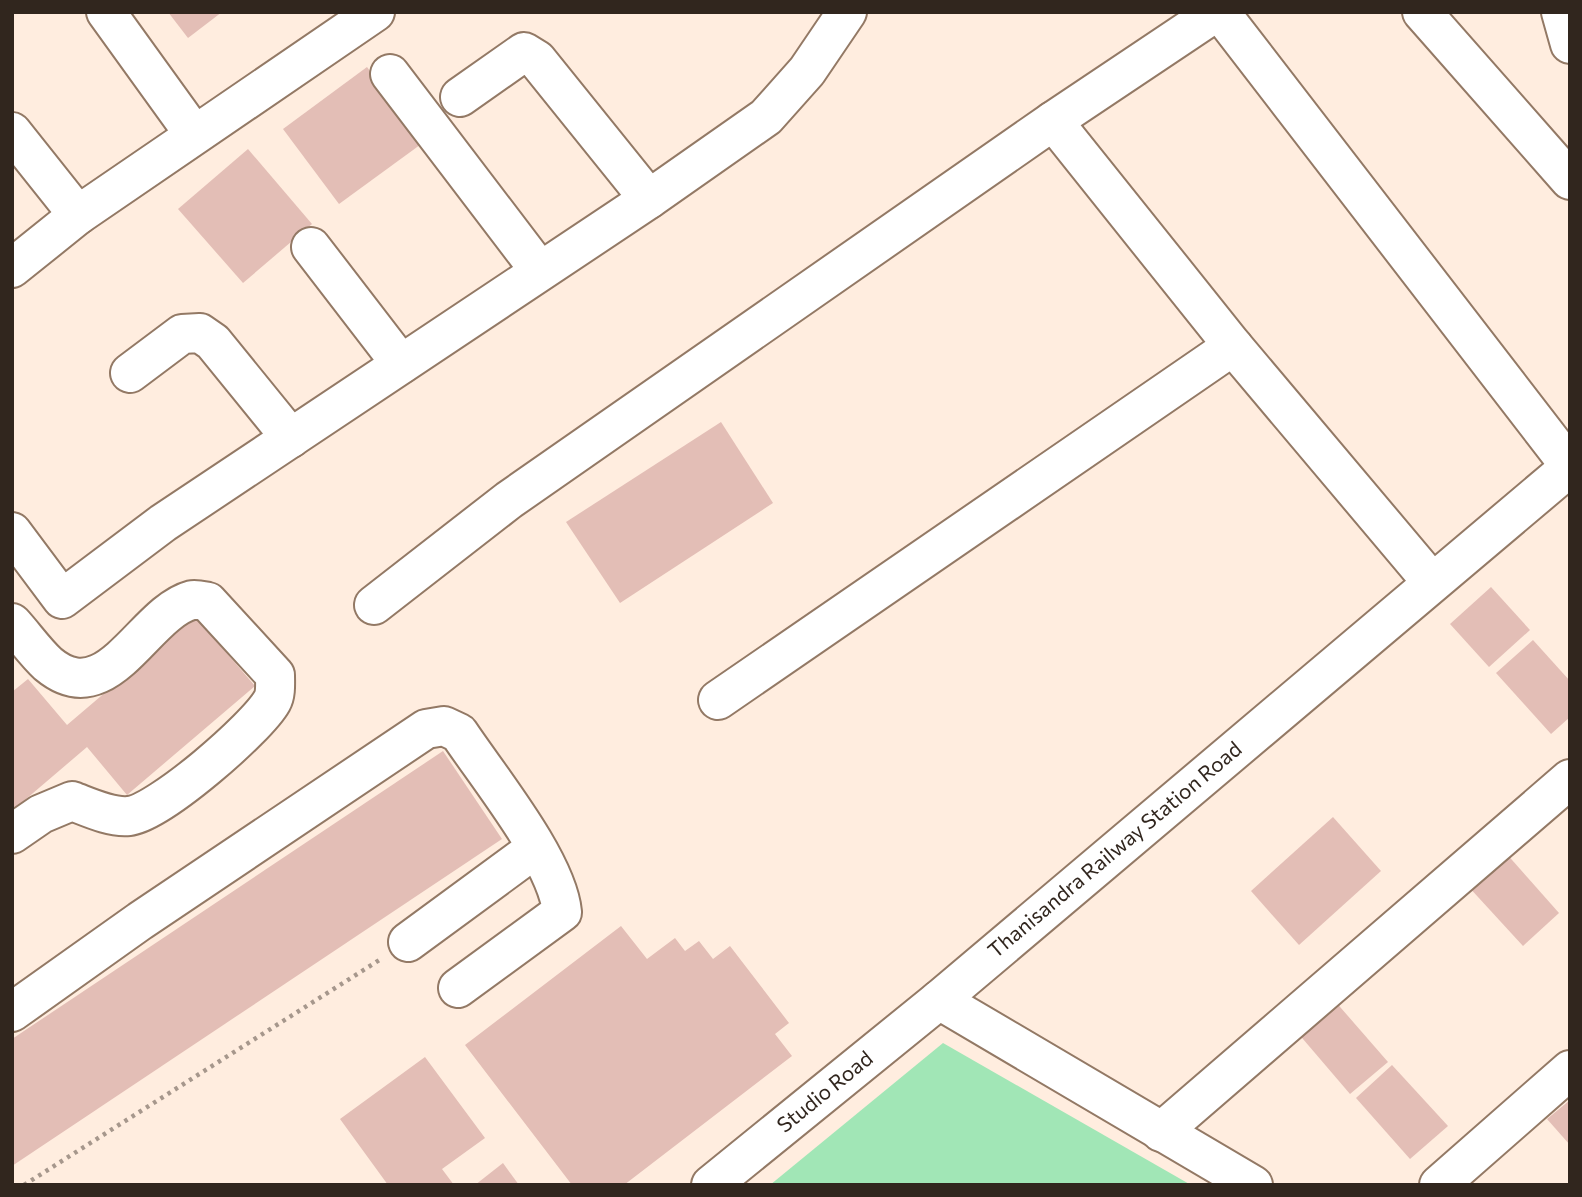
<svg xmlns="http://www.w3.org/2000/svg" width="1582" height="1197" font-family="Commissioner,sans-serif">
  <rect width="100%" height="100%" fill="#ffeddf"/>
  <!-- green -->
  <path fill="#a1e6b6" d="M943,1043L1191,1185H770Z"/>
  <!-- building -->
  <g fill="#e3beb6">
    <path d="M168,12H222L188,38Z"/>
    <path d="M367,67L424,142L339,204L283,129Z"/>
    <path d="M248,149L312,224L243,283L178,209Z"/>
    <path d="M721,422L773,503L620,603L566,522Z"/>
    <path d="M1491,587L1530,630L1489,667L1450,624Z"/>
    <path d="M195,616L255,686L127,795L87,747L12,811V692L28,679L67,725Z"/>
    <path d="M1533,640L1570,681V717L1551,734L1496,673Z"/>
    <path d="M443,751L502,839L12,1166V1039Z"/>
    <path d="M1333,817L1381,871L1299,945L1251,891Z"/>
    <path d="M1505,852L1559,913L1523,946L1467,885Z"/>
    <path d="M621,926L647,959L675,938L685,951L699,941L713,959L730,946L789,1023L775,1034L792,1056L624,1185H572L465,1045Z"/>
    <path d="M1334,1000L1388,1062L1350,1094L1297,1032Z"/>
    <path d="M425,1057L485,1138L442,1169L454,1185H388L340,1119Z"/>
    <path d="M1392,1065L1448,1126L1410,1159L1356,1098Z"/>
    <path d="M1570,1100V1145L1547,1119Z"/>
    <path d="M503,1163L519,1185H475Z"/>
  </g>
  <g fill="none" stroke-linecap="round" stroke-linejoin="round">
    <!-- minor casing -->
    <g stroke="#937965" stroke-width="42">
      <g id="minor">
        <path d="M106,12L194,134"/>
        <path d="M1220,12L1570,466"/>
        <path d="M1422,12L1570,180"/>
        <path d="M1561,12L1570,44"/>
        <path d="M390,74L540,271"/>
        <path d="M460,97L524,52L537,60L649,199"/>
        <path d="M1053,121L1233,346L1431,581"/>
        <path d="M12,132L78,215"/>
        <path d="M311,247L401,364"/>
        <path d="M12,268L78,215L375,12"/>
        <path d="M130,373L182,334L200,333L213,342L291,438"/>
        <path d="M12,532L62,599L163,523L649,199L766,117L807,71L847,12"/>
        <path d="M374,605L509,500L1053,121L1216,12"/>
        <path d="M12,623C24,636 35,652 48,664C108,714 143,613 192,600C196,599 203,601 208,602L275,675C275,683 276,694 272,701C257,728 159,813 129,816C111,818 88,807 72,801L41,814L12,834"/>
        <path d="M718,700L1233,346"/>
        <path d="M408,942L536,848"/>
        <path d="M939,1000L1253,1185"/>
        <path d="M12,1012L140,921L426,729L444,726L459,733C489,778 557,861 562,912L458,988"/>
        <path d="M1161,1132L1570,779"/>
        <path d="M711,1185L939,1000L1570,467"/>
        <path d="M1439,1185L1570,1070"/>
      </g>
    </g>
    <!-- path -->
    <path stroke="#a6978c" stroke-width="4.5" stroke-dasharray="3.5 5" stroke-linecap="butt" d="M24,1185L381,959"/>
    <!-- minor -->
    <use href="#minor" stroke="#fff" stroke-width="38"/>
  </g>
  <g text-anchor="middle" stroke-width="7" stroke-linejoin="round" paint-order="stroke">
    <!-- street labels -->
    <g font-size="21" fill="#31261e" stroke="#fff">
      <text transform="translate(1115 850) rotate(-40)" y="7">Thanisandra Railway Station Road</text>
      <text transform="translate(825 1092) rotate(-39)" y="7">Studio Road</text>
    </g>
  </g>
  <!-- border -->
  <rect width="1582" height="1197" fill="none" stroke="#31261e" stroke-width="28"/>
</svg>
